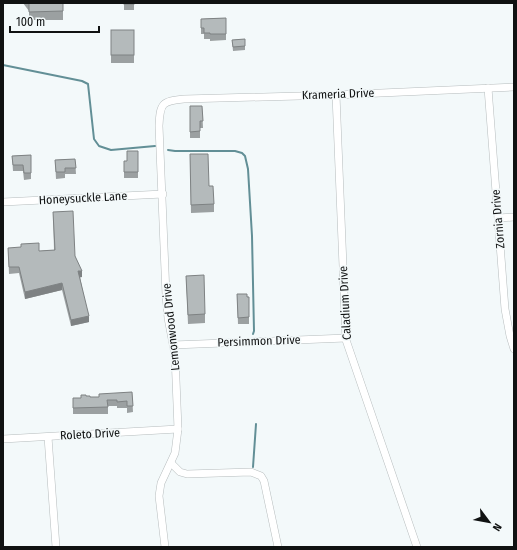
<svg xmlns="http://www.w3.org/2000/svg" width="517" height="550" font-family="'Fira Sans Condensed',sans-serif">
  <rect width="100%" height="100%" fill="#f3f9fa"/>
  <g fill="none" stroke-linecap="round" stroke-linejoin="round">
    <!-- stream -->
    <g stroke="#628f96" stroke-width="2">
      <path d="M3,65L82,81L88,84L94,139L99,146L111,150L155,146"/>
      <path d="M168,150L175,151H235L242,153L245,156L248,169L252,236L254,331L253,334"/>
      <path d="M253,467L256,424"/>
    </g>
    <!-- minor casing -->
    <g stroke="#b6bcbd" stroke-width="8">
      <g id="minor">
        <path d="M488,88L505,309L510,336L514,349"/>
        <path d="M336,95L346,340L417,547"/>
        <path d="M3,202L163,194"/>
        <path d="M498,218L514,217"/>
        <path d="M173,345L346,338"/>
        <path d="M48,437L56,547"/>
        <path d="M3,439L178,429"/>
        <path d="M171,463L180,472L187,474L251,472L261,476L264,481L278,547"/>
        <path d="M165,547L159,496L161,483L175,453L178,429L175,355L168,318L166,295L159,126C160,103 162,101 184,99L336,95L514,87"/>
      </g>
    </g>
    <!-- minor -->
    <use href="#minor" stroke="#fff" stroke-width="7"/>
  </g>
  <!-- wall -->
  <g fill="#9ba0a1">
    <path d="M23,3H63V20H29V11Z"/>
    <rect x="124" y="3" width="10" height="7"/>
    <path d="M226,18V40L210,41V39H204V34H201V19Z"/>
    <rect x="111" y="30" width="23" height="33"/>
    <path d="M245,39V50L233,51L232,40Z"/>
    <path d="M190,106H202L203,128H200V138H190Z"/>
    <path d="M138,151V178H124V161H127Z"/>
    <path d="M190,154L209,186L214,204V212L191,213Z"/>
    <path d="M31,155V179L24,180L23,171H13L12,156Z"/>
    <path d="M75,159L76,174H65V178L56,179L55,160Z"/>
    <path d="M53,212L75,256L82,277H80L89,322L71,326L62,290L25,299L19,273L9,274L8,248L39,251L54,250Z"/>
    <path d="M186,276L205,314V323L188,324Z"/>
    <path d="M237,294L249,297V324H238Z"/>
    <path d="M132,392L133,412L127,413V408H117V406H108V414H73V398H81L86,396L90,397H99Z"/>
  </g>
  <!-- shaded-wall -->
  <g fill="#7e8283">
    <path d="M78,271H82V277L78,278Z"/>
    <path d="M62,283V290L25,299V292Z"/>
    <path d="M89,316V322L71,326V320Z"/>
  </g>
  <!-- building -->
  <g fill="#b4babb" stroke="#7e8283">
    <path d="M29,3H63V11L29,12Z"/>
    <rect x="124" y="3" width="10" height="1"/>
    <path d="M226,18V34H210V33H204V28H201V19Z"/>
    <rect x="111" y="30" width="23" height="25"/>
    <path d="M245,39V46L233,47L232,40Z"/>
    <path d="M190,106H202L203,121H200V131L190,132Z"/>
    <path d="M127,151H138V172H124V161H127Z"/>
    <path d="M190,154H208L209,186H213L214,204L191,205Z"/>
    <path d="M31,155V173H24L23,165H13L12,156Z"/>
    <path d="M75,159L76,168H65V172H56L55,160Z"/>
    <path d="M73,211L75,256L82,271H78L89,316L71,320L62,283L25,292L19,267H9L8,248L21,247V244L39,243V251L55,250L53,212Z"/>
    <path d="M204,275L205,314L188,315L186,276Z"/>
    <path d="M237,294H247V297H249V317L238,318Z"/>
    <path d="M132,392L133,406H127V401L117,402V400H107L108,407L73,408V398H81V395H86V396H90V397H99V394Z"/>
  </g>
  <g text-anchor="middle" stroke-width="3" stroke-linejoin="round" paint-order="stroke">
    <!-- street labels -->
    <g font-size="12" fill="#101212" stroke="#f3f9fa">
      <text transform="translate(338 94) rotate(-2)" y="4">Krameria Drive</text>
      <text transform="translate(83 198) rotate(-3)" y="4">Honeysuckle Lane</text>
      <text transform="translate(498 219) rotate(-95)" y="4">Zornia Drive</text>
      <text transform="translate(345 303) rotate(-93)" y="4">Caladium Drive</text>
      <text transform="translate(171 327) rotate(-96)" y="4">Lemonwood Drive</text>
      <text transform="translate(259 341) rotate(-2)" y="4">Persimmon Drive</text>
      <text transform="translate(90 434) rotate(-3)" y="4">Roleto Drive</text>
    </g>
  </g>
  <!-- border -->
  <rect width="517" height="550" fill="none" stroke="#101212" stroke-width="8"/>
  <!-- north arrow -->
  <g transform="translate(489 522) rotate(122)" stroke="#f3f9fa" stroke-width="3" paint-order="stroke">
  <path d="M0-3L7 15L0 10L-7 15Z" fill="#101212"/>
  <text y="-6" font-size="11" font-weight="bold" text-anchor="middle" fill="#101212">N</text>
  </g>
  <!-- scale -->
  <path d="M10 26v6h89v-6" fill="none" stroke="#101212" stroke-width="2"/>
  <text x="16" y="26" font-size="12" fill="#101212" stroke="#f3f9fa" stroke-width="3" paint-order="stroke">100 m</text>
</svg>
